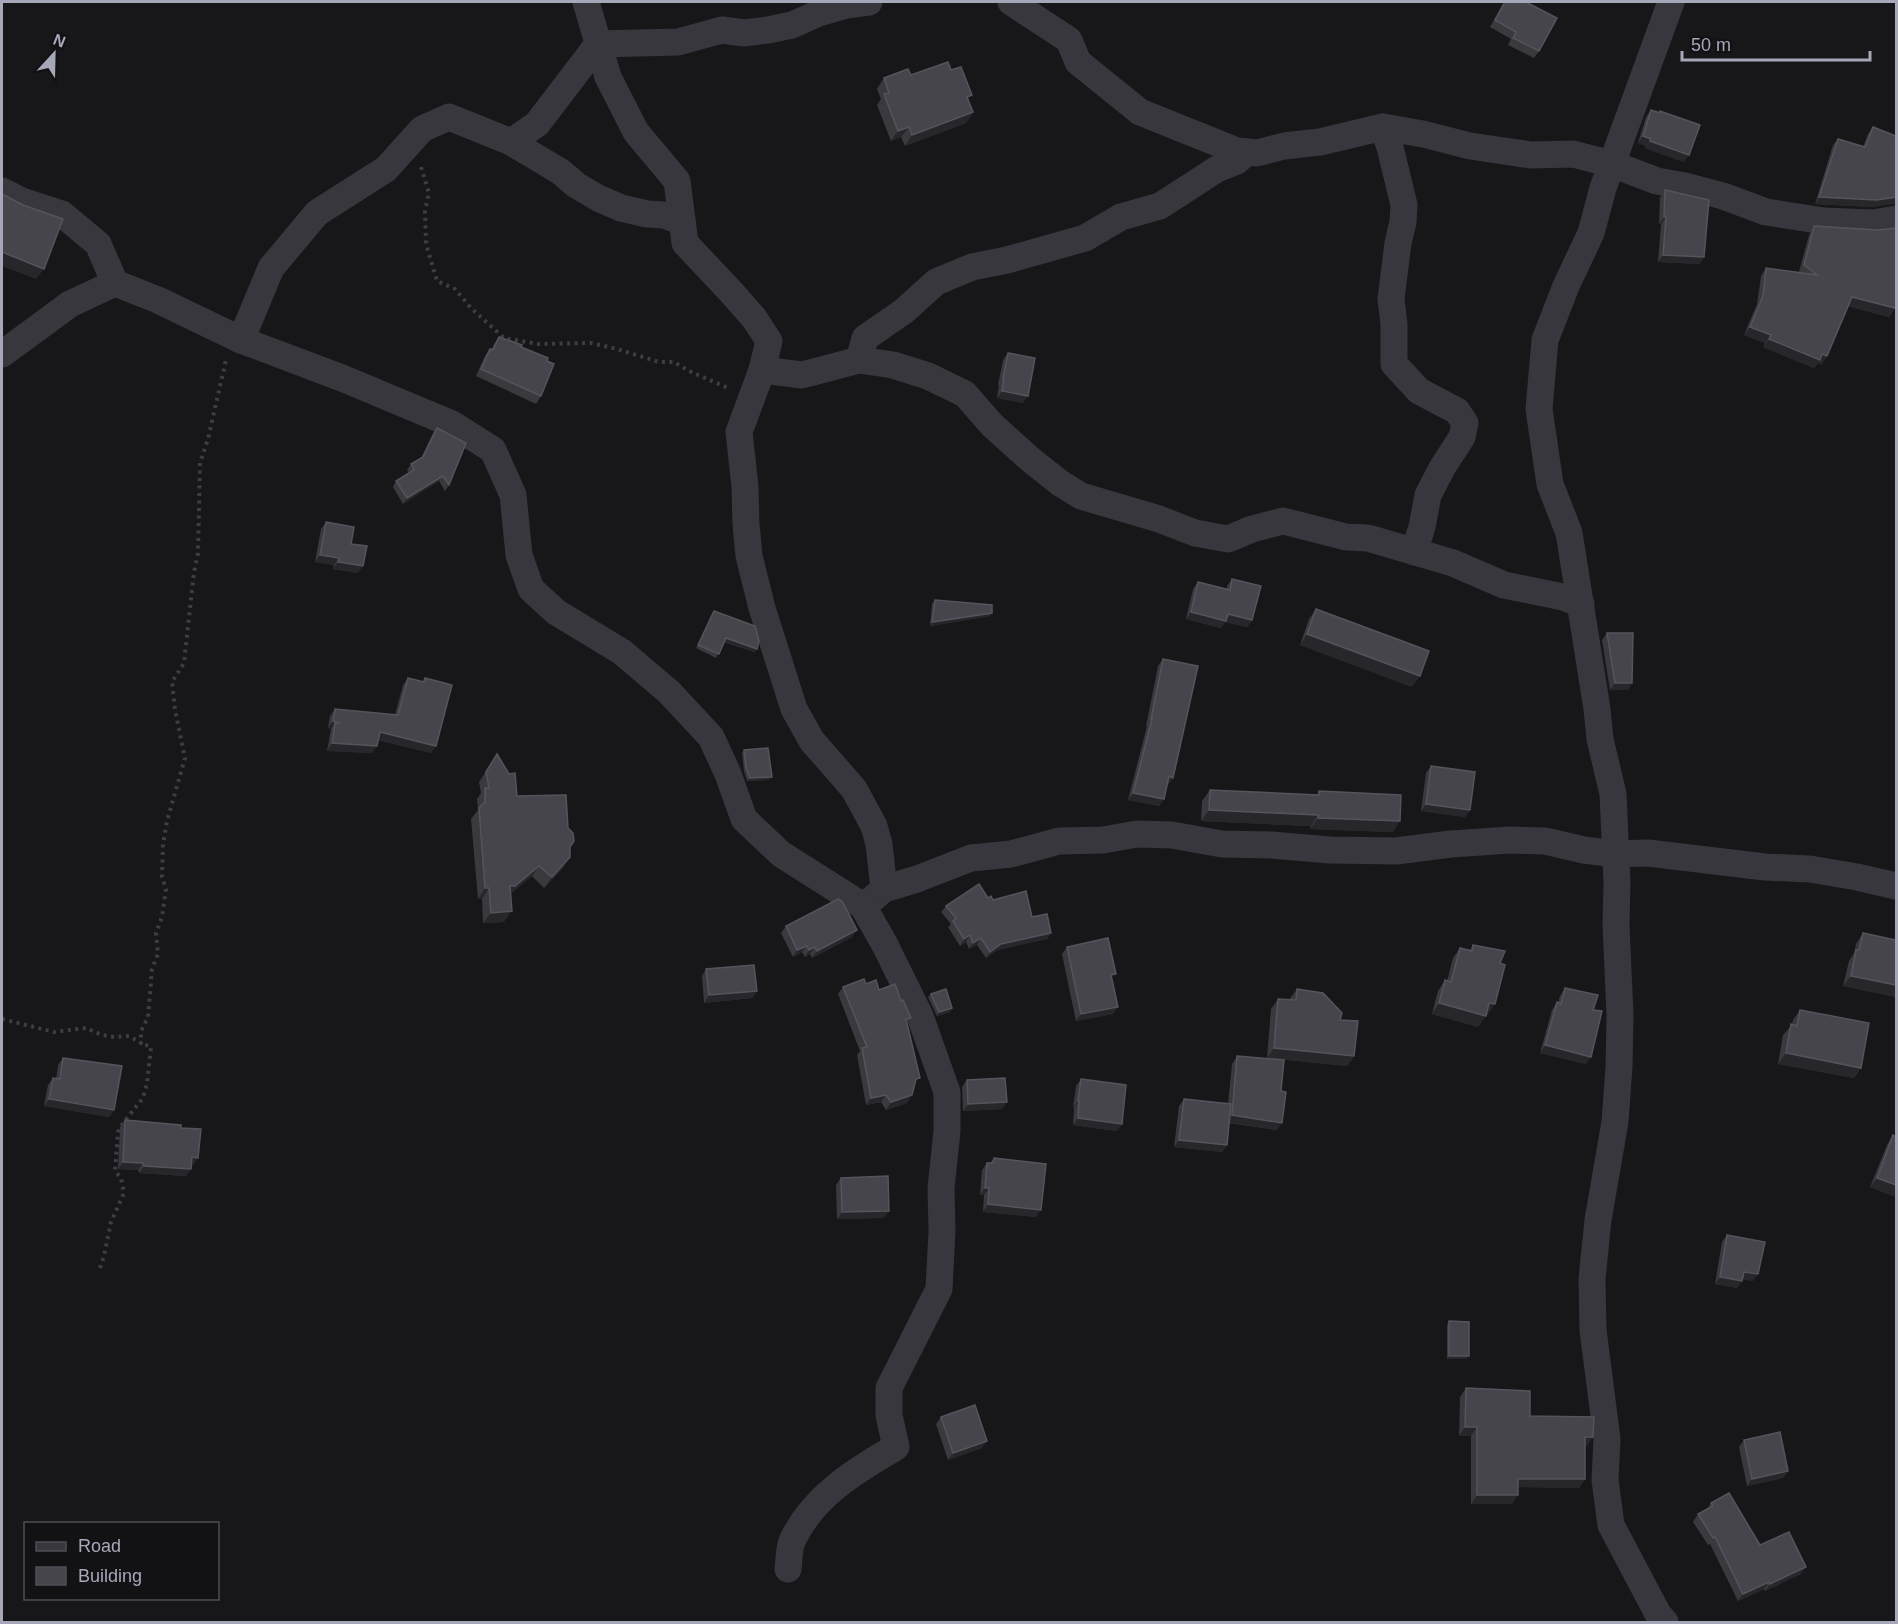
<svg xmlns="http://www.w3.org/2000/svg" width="1898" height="1624" font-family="Arial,sans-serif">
  <rect width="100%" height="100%" fill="#171619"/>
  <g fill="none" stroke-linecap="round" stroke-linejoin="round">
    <!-- path -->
    <g stroke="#3d3d45" stroke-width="4" stroke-dasharray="3 4.5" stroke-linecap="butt">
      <path d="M421,167L429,193L425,211L426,244L437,281L455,289L471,308L504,338L538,344L591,343L617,349L659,362H674L689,371L728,388"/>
      <path d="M2,1019L54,1032L86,1028L102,1035L114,1037L129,1036L141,1043V1031L148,1017L152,969L158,954L156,933L162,917L166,889L162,877L163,845L167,821L185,758L175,710L172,682L184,663L194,572L198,553L200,463L208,439L226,360"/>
      <path d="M100,1268L104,1256L111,1222L124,1193L121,1178L115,1171L118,1132L123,1123L143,1098L147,1083L151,1047L141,1043"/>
    </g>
    <!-- minor -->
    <g stroke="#38373e" stroke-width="27">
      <path d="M586,2L608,77L636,132L677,181L685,243L732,293L754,318L769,341L762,370L739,432L745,487L746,524L749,556L762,608L794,709L812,741L854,789L874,826L879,844L884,889L871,900"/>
      <path d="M1011,2L1069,40L1078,62L1140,112L1237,151L1257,153L1284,146L1320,142L1383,127L1390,147L1404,205L1403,222L1398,243L1391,299L1394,324V364L1419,391L1457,411L1465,423L1462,437L1442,468L1428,495L1422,527L1414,552"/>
      <path d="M1383,127L1423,134L1470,146L1531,155L1573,154L1612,164L1657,181L1685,186L1723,196L1766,212L1824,221L1873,223L1896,219"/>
      <path d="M511,142L561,172L576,185L598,198L621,208L647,214L664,215L682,222"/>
      <path d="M2,191L22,201L62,214L98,244L115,283L158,300L241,340L342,378L452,424L493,450L513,495L519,555L531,589L556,612L622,652L669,692L711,737L728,774L744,819L781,854L863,906L885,945L920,1016L947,1092V1131L941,1188L942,1231L939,1289L889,1388V1415L896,1447C855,1471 813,1496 792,1541C789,1549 789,1561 788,1569"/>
      <path d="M241,340L271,268L317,213L386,169L422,129L449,117L511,142L537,124L598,44L678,42L722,30L744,33L768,30L792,25L819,13L846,5L869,2"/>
      <path d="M2,354L70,304L115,283"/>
      <path d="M859,360L865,338L904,311L936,282L972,267L1007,260L1085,238L1121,217L1160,206L1217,169L1237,161L1247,152"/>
      <path d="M762,370L802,375L859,360L893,365L928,376L965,394L992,425L1031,460L1060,483L1081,496L1159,519L1195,533L1228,539L1252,529L1283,521L1346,537L1368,538L1453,563L1504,585L1563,597L1581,604"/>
      <path d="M884,889L917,879L971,858L1011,854L1059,841L1103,840L1137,834L1172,835L1222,844L1271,845L1330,850L1396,851L1451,844L1510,840L1545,841L1584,850L1615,854L1648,853L1765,867L1810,869L1857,877L1896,886"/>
      <path d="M1665,1622L1658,1614L1611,1525L1605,1480L1607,1439L1593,1330L1592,1279L1598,1220L1615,1122L1619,1067L1620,1015L1616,925L1617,882L1613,794L1600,739L1597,709L1569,533L1550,484L1539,409L1545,340L1566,286L1591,233L1603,188L1671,2"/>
    </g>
  </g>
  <!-- wall -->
  <g fill="#3a393e">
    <path d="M1504,2H1526L1539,51L1534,58L1508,45L1511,39L1490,27Z"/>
    <path d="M951,70L968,100L973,112L966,123L905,146L901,137L891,141L877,105L881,99L877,89L884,78Z"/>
    <path d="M1651,110L1684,162L1645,148L1646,146L1638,143L1646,117Z"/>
    <path d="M1873,127L1893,203L1872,207L1815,204L1833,145L1838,139L1863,147L1868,134Z"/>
    <path d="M1665,190L1700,264L1658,262L1661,224H1659L1660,198Z"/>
    <path d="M1814,226L1895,308L1889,317L1848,306L1827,356L1821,365L1818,363L1814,368L1763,347L1765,343L1744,335L1757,304L1761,276L1766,268L1799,272L1809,235Z"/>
    <path d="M499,337L521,347L547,361L541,396L536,404L476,376L485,356L490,349L491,350L494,344Z"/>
    <path d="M1008,353L1023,403L997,398L999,385H998L1003,360Z"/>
    <path d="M437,428L449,485L445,491L439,481L403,504L393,487L396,481L409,473L407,470L411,464L421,458L433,433Z"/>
    <path d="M326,522L351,544L358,573L333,569L334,565L315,562L321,529Z"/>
    <path d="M1232,579L1252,620L1247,627L1225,622L1221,628L1186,619L1193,589L1198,582L1227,589V586Z"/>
    <path d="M935,600L990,616L930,626L932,604Z"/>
    <path d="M1316,609L1412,687L1300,645L1309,619Z"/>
    <path d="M714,611L757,649L754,652L724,642L716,658L696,648Z"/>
    <path d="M1607,633L1632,683L1628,690H1610L1602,640Z"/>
    <path d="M1163,659L1173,778L1168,785L1167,784L1164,799L1159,806L1128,800L1147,726H1146L1158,666Z"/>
    <path d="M408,678L422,682L425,678L431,753L378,740L372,753L327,751L331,729L328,728L330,716L335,709L395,715L403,685Z"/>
    <path d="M744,750L769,780L747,781L744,771L742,753Z"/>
    <path d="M497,754L517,796L568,828L570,847L563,868L544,888L532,876L510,894L504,922L483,923L482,899H478L471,819L478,810L477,799L481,793L479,782Z"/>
    <path d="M1431,766L1470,810L1465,817L1421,811L1426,773Z"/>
    <path d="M1210,790L1317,795L1319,791L1393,832L1310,829L1311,826L1201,821L1202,801Z"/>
    <path d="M988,898L1032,917L1051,933L1047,939L997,950L986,958L977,945L969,949L966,942L960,946L948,927L951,924L941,912L946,906Z"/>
    <path d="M786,926L852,937L812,958L810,954L805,957L802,952L793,957L781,933Z"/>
    <path d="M1863,933L1896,940V997L1843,986L1849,961L1854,953L1856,944Z"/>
    <path d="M1473,945L1500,963L1495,1004L1487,1015H1486L1478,1027L1432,1014L1438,991L1445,980L1447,981L1453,958L1460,948L1470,950Z"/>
    <path d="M1067,947L1112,980L1113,1014L1076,1021L1062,954Z"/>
    <path d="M706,969L757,991L752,998L704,1003L702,976Z"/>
    <path d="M866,984L879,990L907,1024L915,1086L907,1103L886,1110L881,1102L866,1105L857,1055L860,1051L838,994L843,987Z"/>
    <path d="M1565,988L1586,1064L1540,1053L1552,1010L1557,1002L1558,1003L1560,996Z"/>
    <path d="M1297,989L1340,1020L1354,1056L1347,1066L1267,1058L1271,1009L1278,999L1289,1000Z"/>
    <path d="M931,994L952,1008L950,1012L937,1016L928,997Z"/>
    <path d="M1800,1010L1861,1068L1854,1078L1778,1064L1783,1035L1792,1025L1793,1020Z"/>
    <path d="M1237,1056L1277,1130L1229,1123L1227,1145L1222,1152L1174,1147L1179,1106L1184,1099L1228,1104L1232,1064Z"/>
    <path d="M63,1058L114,1110L109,1117L44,1106L48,1085L53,1078L56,1079L58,1065Z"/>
    <path d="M1081,1079L1117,1131L1073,1125L1074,1108H1073L1076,1086Z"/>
    <path d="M967,1080L1002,1109L963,1111L962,1087Z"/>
    <path d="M125,1120L181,1128L198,1158L193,1165H192L186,1176L139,1173L138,1170L118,1169L120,1127Z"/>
    <path d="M1893,1135L1896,1197L1870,1187L1887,1145Z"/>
    <path d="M994,1158L1036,1217L983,1212L984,1195H980L982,1170L987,1163H990Z"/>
    <path d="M841,1178L884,1218L837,1219L836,1185Z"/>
    <path d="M1727,1235L1753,1281L1743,1279L1737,1288L1715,1284L1722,1242Z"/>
    <path d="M1449,1321L1467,1359H1447V1325Z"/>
    <path d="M1466,1388L1530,1416L1587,1446L1585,1445V1479L1579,1488L1518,1487L1512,1504H1471V1436H1459L1460,1397Z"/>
    <path d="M941,1417L982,1448L948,1460L936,1424Z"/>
    <path d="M1744,1440L1788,1471L1783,1478L1747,1486L1739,1447Z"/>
    <path d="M1711,1503L1760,1545L1801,1574L1765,1591L1764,1589L1738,1601L1710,1544L1708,1545L1693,1522L1698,1514L1707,1509Z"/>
  </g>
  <!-- shaded-wall -->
  <g fill="#27262a">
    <path d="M973,112L966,123L905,146L912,135Z"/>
    <path d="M909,127L901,137L891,141L898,131Z"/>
    <path d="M1643,136L1651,139L1646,146L1638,143Z"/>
    <path d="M1650,141L1689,155L1684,162L1645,148Z"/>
    <path d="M1819,197H1896V204L1872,207L1815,204Z"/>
    <path d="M1664,217H1666L1661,224H1659Z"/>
    <path d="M2,252L44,269L36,279L2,266Z"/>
    <path d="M1663,255L1704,257L1700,264L1658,262Z"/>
    <path d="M1852,297L1895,308L1889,317L1846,306Z"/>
    <path d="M1750,327L1771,335L1765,343L1744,335Z"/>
    <path d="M1769,339L1822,354L1827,356L1821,365L1818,363L1814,368L1763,347Z"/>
    <path d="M1002,391L1028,396L1023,403L997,398Z"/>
    <path d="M443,476L439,481L403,504L407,498Z"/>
    <path d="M320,555L339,558L334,565L315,562Z"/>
    <path d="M338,562L363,566L358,573L333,569Z"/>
    <path d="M1191,612L1228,614L1252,620L1247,627L1225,622L1221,628L1186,619Z"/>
    <path d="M992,613L990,616L930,626L932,622Z"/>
    <path d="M1307,634L1420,676L1412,687L1300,645Z"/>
    <path d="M726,638L757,649L754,652L723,641Z"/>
    <path d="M1615,683H1632L1628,690H1610Z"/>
    <path d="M333,721L340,723H335L331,729L328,728Z"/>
    <path d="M380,732L436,746L431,753L375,739Z"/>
    <path d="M332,743L377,746L372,753L327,751Z"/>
    <path d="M1169,776L1173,778L1168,785L1164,783Z"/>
    <path d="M772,777L769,780L747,781L750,778Z"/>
    <path d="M1133,793L1164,799L1159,806L1128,800Z"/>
    <path d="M1426,804L1470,810L1465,817L1421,811Z"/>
    <path d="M1209,810L1318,815L1311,826L1201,821Z"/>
    <path d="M1318,818L1400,821L1393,832L1310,829Z"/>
    <path d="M570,857L563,868L544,888L552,877Z"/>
    <path d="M539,866L532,876L507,896L510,886Z"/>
    <path d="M485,888H489L482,899H478Z"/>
    <path d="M512,911L504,922L483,923L491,913Z"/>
    <path d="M857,930L852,937L812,958L817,951Z"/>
    <path d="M1051,933L1047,939L997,950L986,958L990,952L1001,944Z"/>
    <path d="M970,935L966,942L960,946L964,939Z"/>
    <path d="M981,938L977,945L969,949L973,943Z"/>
    <path d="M807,946L802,952L793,957L797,950Z"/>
    <path d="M815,947L810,954L805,957L809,950Z"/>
    <path d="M1851,976L1896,985V997L1843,986Z"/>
    <path d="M757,991L752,998L704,1003L709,995Z"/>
    <path d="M1439,1003L1486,1016L1478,1027L1432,1014Z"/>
    <path d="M1489,1003L1495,1004L1487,1015L1481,1013Z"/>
    <path d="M1118,1007L1113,1014L1076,1021L1081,1014Z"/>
    <path d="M952,1008L950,1012L937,1016L939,1012Z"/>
    <path d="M1545,1045L1591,1057L1586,1064L1540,1053Z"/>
    <path d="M1274,1048L1354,1056L1347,1066L1267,1058Z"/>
    <path d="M1786,1053L1861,1068L1854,1078L1778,1064Z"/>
    <path d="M886,1095L881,1102L866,1105L871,1098Z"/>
    <path d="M912,1095L907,1103L886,1110L891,1102Z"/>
    <path d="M49,1099L114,1110L109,1117L44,1106Z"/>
    <path d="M1078,1101H1079L1074,1108H1073Z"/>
    <path d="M1007,1102L1002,1109L963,1111L968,1104Z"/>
    <path d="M1232,1115L1282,1123L1277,1130L1227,1122Z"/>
    <path d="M1078,1118L1122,1124L1117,1131L1073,1125Z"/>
    <path d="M1179,1140L1227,1145L1222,1152L1174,1147Z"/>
    <path d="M192,1157L198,1158L193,1165L187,1164Z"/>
    <path d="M123,1162L143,1163L138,1170L118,1169Z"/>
    <path d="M144,1166L191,1169L186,1176L139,1173Z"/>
    <path d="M1877,1178L1896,1185V1197L1870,1187Z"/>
    <path d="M985,1188H989L984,1195H980Z"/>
    <path d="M988,1204L1041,1210L1036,1217L983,1212Z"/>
    <path d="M889,1211L884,1218L837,1219L842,1212Z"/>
    <path d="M1744,1272L1758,1274L1753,1281L1739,1279Z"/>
    <path d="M1720,1277L1742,1281L1737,1288L1715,1284Z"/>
    <path d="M1449,1356H1469L1467,1359H1447Z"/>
    <path d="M1465,1427H1477L1471,1436H1459Z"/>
    <path d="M1585,1437H1593L1587,1446L1579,1445Z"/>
    <path d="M987,1441L982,1448L948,1460L953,1453Z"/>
    <path d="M1788,1471L1783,1478L1747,1486L1752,1479Z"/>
    <path d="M1518,1479H1585L1579,1488L1512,1487Z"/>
    <path d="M1477,1495H1518L1512,1504H1471Z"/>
    <path d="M1806,1567L1801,1574L1765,1591L1770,1584Z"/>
    <path d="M1769,1582L1764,1589L1738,1601L1743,1594Z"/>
  </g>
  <!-- building -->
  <g fill="#46454c" stroke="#55545d" stroke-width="1.5">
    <path d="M1505,2H1526L1557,18L1539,51L1513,38L1516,32L1495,20Z"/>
    <path d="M948,62L951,70L961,67L972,95L967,97L973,112L912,135L909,127L898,131L884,94L889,93L884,78L908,69L911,75Z"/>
    <path d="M1651,110L1660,113V111L1700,125L1689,155L1650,141L1651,139L1643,136Z"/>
    <path d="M1873,127L1896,136V197L1877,200L1819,197L1838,139L1865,147Z"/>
    <path d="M1665,190L1709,200L1704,257L1663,255L1666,217H1664Z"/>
    <path d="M2,194L23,205L63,219L44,269L2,252Z"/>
    <path d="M1814,226L1878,230L1896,228V304L1895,308L1852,297L1827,356L1822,354L1820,360L1769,339L1771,335L1750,327L1763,296L1766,268L1817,275L1804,265Z"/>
    <path d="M499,337L522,345L521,347L548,358L547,361L554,364L541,396L481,369L490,349L493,350Z"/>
    <path d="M1008,353L1035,358L1028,396L1002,391L1004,378H1003Z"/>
    <path d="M437,428L466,443L449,485L443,476L407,498L396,481L414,470L411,464L423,457Z"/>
    <path d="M326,522L354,527L351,544L367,546L363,566L338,562L339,558L320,555Z"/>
    <path d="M1232,579L1261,586L1252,620L1228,614L1226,621L1191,612L1198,582L1230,590Z"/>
    <path d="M935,600L992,605V613L932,622Z"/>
    <path d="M1316,609L1429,651L1420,676L1307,634Z"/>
    <path d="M714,611L755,626L759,641L757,649L726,638L719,654L698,645Z"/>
    <path d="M1607,633H1633L1632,683H1615Z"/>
    <path d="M1163,659L1198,666L1173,778L1169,776L1164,799L1133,793L1152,719H1151Z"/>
    <path d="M408,678L424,682L425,678L452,685L436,746L380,732L377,746L332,743L335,723H340L333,721L335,709L398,715Z"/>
    <path d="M768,748L772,777L750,778L746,768L744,750Z"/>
    <path d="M497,754L509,774L515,773L517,796L566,795L568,828L573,833L574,841L570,847V857L552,877L539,866L515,886H510L512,911L491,913L489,888H485L479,808L485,802V788H489L486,772Z"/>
    <path d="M1431,766L1475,772L1470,810L1426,804Z"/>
    <path d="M1210,790L1319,795V791L1401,795L1400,821L1318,818V815L1209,810Z"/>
    <path d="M979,884L988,898L991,896L993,900L1026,891L1032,917L1047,914L1051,933L1001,944L990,952L981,938L973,943L970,935L964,939L953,921L956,918L946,906Z"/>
    <path d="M838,899L842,901L857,930L817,951L815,947L809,950L807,946L797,950L786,926Z"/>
    <path d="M1863,933L1896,940V985L1851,976L1856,950H1859Z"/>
    <path d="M1108,938L1116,974L1111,975L1118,1007L1081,1014L1067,947Z"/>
    <path d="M1473,945L1505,951L1500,963L1505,965L1495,1004L1489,1003L1486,1016L1439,1003L1445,980L1451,982L1460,948L1472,951Z"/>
    <path d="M754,965L757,991L709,995L706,969Z"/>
    <path d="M864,979L866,984L876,980L879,990L895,984L901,1001L903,1000L911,1018L906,1019L920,1078L916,1079L912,1095L891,1102L886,1095L871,1098L862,1048L867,1047L843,987Z"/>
    <path d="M1565,988L1598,995L1593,1010L1602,1011L1591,1057L1545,1045L1557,1002L1561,1004Z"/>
    <path d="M946,989L952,1008L939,1012L931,994Z"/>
    <path d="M1297,989L1323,993L1342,1013L1340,1020L1358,1021L1354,1056L1274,1048L1278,999L1296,1000Z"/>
    <path d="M1800,1010L1869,1023L1861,1068L1786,1053L1791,1024L1797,1026Z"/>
    <path d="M1237,1056L1284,1060L1281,1091L1286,1092L1282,1123L1232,1115Z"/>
    <path d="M63,1058L122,1066L114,1110L49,1099L53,1078L60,1079Z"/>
    <path d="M1005,1078L1007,1102L968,1104L967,1080Z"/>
    <path d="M1081,1079L1126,1085L1122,1124L1078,1118L1079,1101H1078Z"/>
    <path d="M1184,1099L1231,1104L1227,1145L1179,1140Z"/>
    <path d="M125,1120L181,1125V1128L201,1129L198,1158L192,1157L191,1169L144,1166L143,1163L123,1162Z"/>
    <path d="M1893,1135L1896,1137V1185L1877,1178Z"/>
    <path d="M994,1158L1046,1164L1041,1210L988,1204L989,1188H985L987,1163H993Z"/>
    <path d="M888,1176L889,1211L842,1212L841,1178Z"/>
    <path d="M1727,1235L1765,1242L1758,1274L1744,1272L1742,1281L1720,1277Z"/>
    <path d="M1449,1321L1469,1322V1356H1449Z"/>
    <path d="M1466,1388L1530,1391V1416L1594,1417L1593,1437H1585V1479H1518V1495H1477V1427H1465Z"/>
    <path d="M975,1405L987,1441L953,1453L941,1417Z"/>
    <path d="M1780,1432L1788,1471L1752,1479L1744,1440Z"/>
    <path d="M1729,1493L1760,1545L1789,1532L1806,1567L1770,1584L1769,1582L1743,1594L1715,1537L1713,1538L1698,1514L1713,1506L1711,1503Z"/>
  </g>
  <!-- border -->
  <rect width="1898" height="1624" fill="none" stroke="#a7a7ba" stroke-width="6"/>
  <!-- legend -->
  <rect x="24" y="1522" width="195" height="78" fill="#121114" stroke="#4e4d56" stroke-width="1.5"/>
  <rect x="36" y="1542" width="30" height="9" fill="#38373e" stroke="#4e4d56" stroke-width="1.5"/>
  <text x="78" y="1552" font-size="18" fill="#a7a7ba">Road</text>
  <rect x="36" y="1567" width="30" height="18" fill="#46454c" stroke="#4e4d56" stroke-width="1.5"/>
  <text x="78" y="1582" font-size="18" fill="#a7a7ba">Building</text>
  <!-- north arrow -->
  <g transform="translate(54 54) rotate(22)" stroke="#121114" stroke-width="4.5" paint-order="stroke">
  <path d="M0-4.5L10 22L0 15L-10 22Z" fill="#a7a7ba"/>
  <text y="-9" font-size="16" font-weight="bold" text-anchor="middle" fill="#a7a7ba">N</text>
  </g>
  <!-- scale -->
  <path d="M1682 51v9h188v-9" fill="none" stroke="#a7a7ba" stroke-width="3"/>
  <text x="1691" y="51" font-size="18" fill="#a7a7ba" stroke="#121114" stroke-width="4.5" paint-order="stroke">50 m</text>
</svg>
